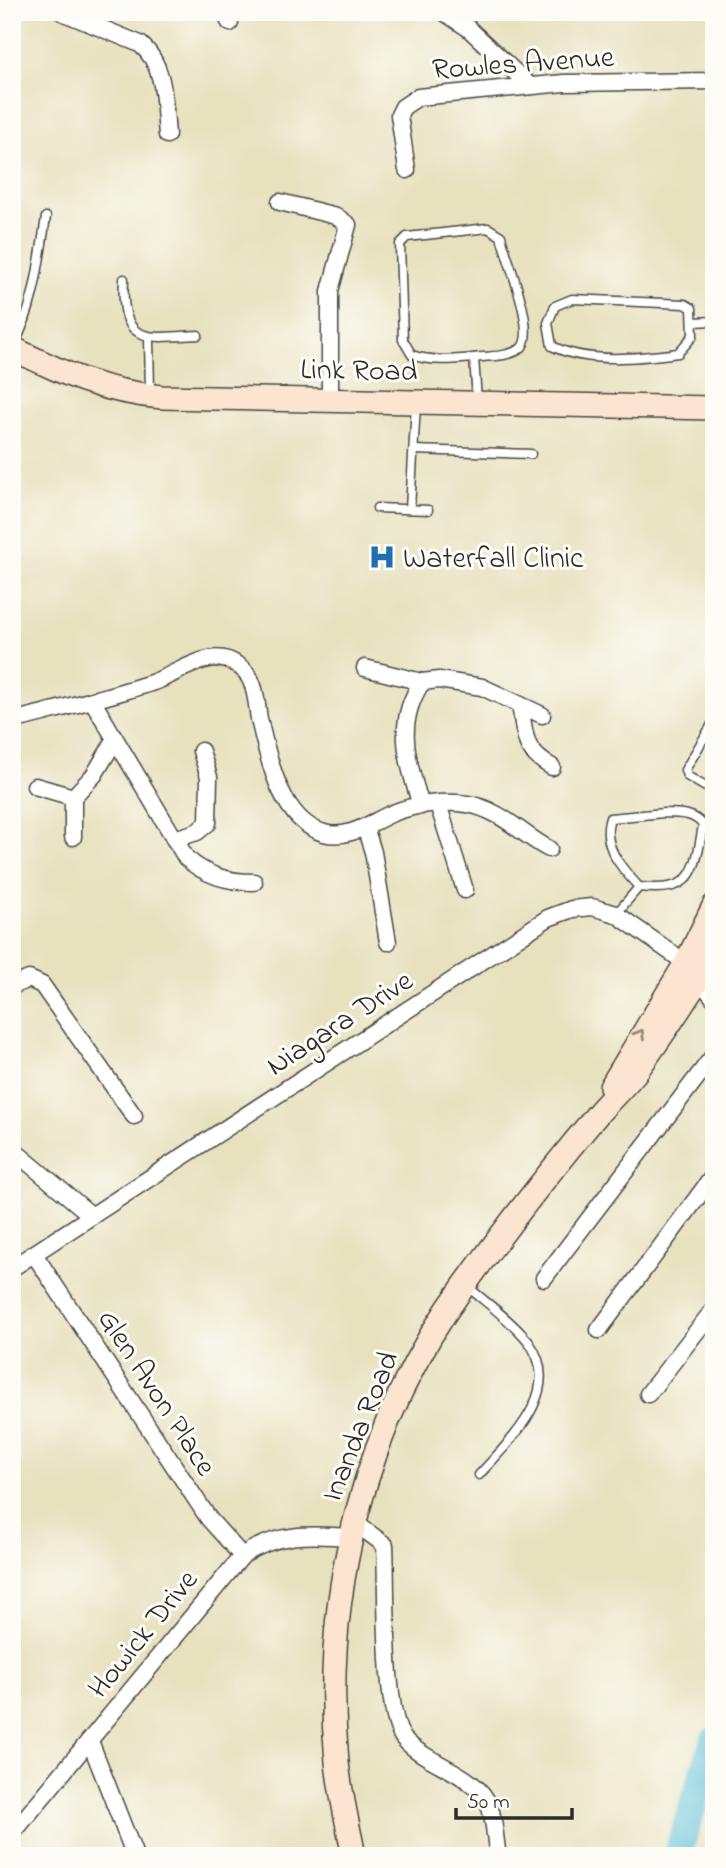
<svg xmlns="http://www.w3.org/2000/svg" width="726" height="1868" font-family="'Indie Flower',sans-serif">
  <rect width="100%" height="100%" fill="#fdfcf7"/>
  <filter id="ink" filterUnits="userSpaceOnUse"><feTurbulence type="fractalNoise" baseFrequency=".0143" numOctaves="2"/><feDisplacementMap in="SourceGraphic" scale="14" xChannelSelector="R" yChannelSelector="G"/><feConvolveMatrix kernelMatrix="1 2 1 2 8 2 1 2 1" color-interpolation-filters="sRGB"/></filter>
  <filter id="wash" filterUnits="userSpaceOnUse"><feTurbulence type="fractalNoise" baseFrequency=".00686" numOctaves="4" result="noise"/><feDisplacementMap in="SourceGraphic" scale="28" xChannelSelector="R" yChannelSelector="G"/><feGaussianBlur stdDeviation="1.57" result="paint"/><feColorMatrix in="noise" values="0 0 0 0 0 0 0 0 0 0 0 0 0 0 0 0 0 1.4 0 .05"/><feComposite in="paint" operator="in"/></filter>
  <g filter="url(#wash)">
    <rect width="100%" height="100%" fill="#e7e1be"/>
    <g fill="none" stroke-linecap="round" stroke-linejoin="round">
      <!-- river -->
      <path stroke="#57bcd5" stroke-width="28" d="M677,1856L714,1741"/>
    </g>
  </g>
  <g filter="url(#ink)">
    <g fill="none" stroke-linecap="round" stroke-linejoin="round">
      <!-- lane casing -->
      <g stroke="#474641" stroke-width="11">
        <g id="lane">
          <path d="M488,228L501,236C506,258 539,335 520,349C509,356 495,356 483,357C461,359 433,363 412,355L403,340L400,244L407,237Z"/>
          <path d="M124,279C120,346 146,338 198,335"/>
          <path d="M572,299L685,304L692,308L693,336L678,353C640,358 587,364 552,346L548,323L555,306Z"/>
          <path d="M694,322L714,321"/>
          <path d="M149,339L150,393"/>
          <path d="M14,345C35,305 39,262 46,217"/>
          <path d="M474,358L477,400"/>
          <path d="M414,450L531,454"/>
          <path d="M377,508L428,510"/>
          <path d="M410,509L416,404"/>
          <path d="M714,721L685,770L687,776L714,792"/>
          <path d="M664,813C679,814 693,812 703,825C695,874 692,893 639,887C621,868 601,845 610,818Z"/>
          <path d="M616,914L639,887"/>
          <path d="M468,1287C488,1304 512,1321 528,1341C566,1391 510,1440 479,1475"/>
        </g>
      </g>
      <!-- street casing -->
      <g stroke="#474641" stroke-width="19">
        <g id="street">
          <path d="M62,12L140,44C166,65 164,104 167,135"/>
          <path d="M224,12L230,23"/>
          <path d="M444,12L468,28L530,86"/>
          <path d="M407,170L399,115L403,107L418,97L564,83L714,81"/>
          <path d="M280,202L336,216L348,225L330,291V400"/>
          <path d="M713,408L714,387"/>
          <path d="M365,668L422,682L439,680L482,687L542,715"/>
          <path d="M92,700L186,858C206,876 228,882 254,882"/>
          <path d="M520,705C526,737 522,750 552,767"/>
          <path d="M12,721C58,709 105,698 151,683C170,677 188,663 209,659C220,657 231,660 239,666C256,678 256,700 259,719C268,758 281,821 324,833C349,840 371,822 393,813C415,804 443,801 467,804C500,809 521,834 549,849"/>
          <path d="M35,786L73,797V837"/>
          <path d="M73,797L94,775L115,740"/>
          <path d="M438,804L465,890"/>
          <path d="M421,806C408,761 394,724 422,682"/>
          <path d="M365,827L373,852L388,942"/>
          <path d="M174,839L197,832L208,823L209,777L201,751"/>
          <path d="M12,986L29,979L42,985L134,1116"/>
          <path d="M12,1149L92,1216"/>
          <path d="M34,1254L209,1519L242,1556"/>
          <path d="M12,1268L548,918L572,909L592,907L616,914L686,963L714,998"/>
          <path d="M544,1278L714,1055"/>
          <path d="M599,1330L714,1175"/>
          <path d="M648,1394L714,1309"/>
          <path d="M354,1522L385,1545C387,1583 383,1715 404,1739C428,1766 478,1773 490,1808C495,1823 495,1841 498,1856"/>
          <path d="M90,1741L135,1856"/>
          <path d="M12,1834L242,1556C277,1532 311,1534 352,1537"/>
        </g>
      </g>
      <!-- secondary casing -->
      <g stroke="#474641" stroke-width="26">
        <g id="secondary">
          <path d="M12,348C64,374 103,392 162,397L714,408"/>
          <path d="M611,1087L686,963L714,906"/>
          <path d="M354,1856C348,1825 340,1793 337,1762C321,1595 365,1419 466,1283C507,1226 551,1170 596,1116C608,1101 623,1088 635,1073C663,1035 689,995 714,954"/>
        </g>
      </g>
      <!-- lane -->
      <use href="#lane" stroke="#fff" stroke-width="8"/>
      <!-- street -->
      <use href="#street" stroke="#fff" stroke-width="16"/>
      <!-- secondary -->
      <use href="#secondary" stroke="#fce5d0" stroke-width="23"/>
    </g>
    <!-- one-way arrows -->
    <defs><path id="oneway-chevron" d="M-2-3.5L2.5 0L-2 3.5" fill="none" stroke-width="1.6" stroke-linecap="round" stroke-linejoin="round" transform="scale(1.75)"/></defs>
    <use stroke="#94887e" href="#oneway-chevron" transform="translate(640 1034) rotate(-59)"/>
  </g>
  <!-- icons -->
  <defs>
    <g id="hospital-bare" transform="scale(2.1)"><path d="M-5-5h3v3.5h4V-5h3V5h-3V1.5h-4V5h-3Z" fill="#1f6fb2" stroke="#fdfcf7" stroke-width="2.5" paint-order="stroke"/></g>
  </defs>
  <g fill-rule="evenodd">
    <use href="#hospital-bare" x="382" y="557"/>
  </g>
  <g text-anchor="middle" stroke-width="6" stroke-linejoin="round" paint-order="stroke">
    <!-- street labels -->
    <g font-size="30" fill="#2b2b2b" stroke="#fdfcf7">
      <text transform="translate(523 62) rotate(-4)" y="10">Rowles Avenue</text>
      <text transform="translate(359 369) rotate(1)" y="10">Link Road</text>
      <text transform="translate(339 1022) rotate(-33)" y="10">Niagara Drive</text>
      <text transform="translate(158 1392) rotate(57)" y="10">Glen Avon Place</text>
      <text transform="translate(359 1426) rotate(-68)" y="10">Inanda Road</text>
      <text transform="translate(142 1633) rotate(-51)" y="10">Howick Drive</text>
    </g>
    <!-- poi labels -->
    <g font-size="30" fill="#2b2b2b" stroke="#fdfcf7" text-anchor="start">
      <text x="403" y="567">Waterfall Clinic</text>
    </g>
  </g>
  <!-- margin -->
  <rect width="726" height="1868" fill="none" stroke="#fdfcf7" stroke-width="42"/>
  <!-- scale -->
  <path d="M456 1808v10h116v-10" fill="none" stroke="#2b2b2b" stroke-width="3.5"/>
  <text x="467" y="1808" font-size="21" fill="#2b2b2b" stroke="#fdfcf7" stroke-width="5" paint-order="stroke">50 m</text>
</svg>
